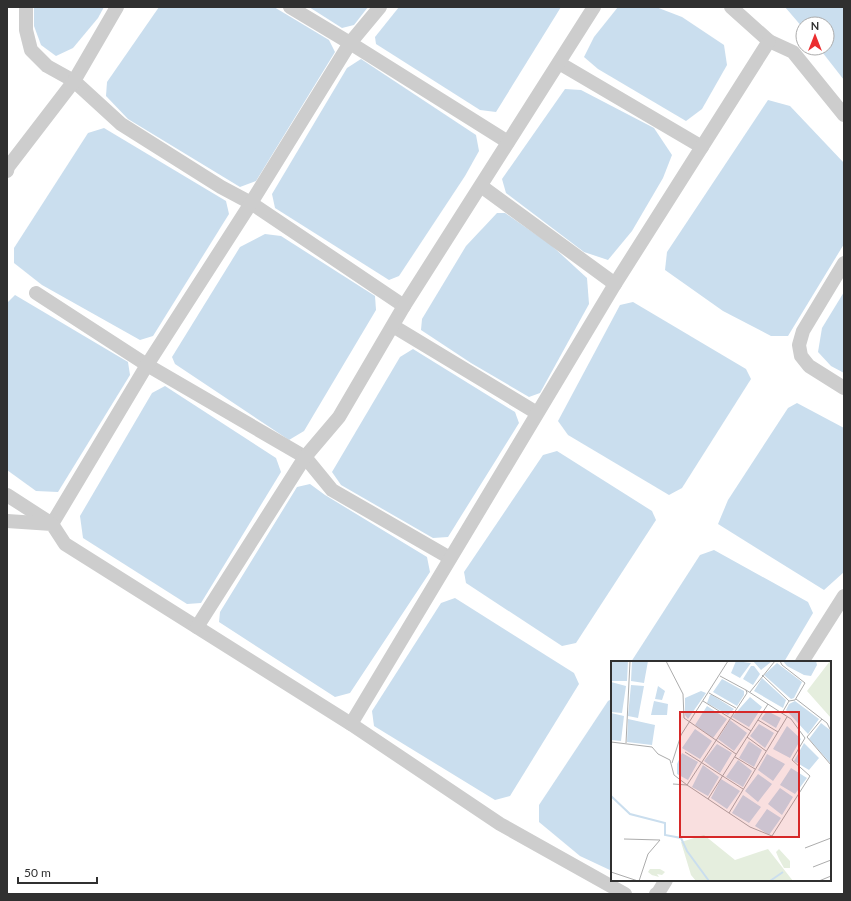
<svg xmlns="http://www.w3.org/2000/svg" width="851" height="901" font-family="Lato,sans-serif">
  <rect width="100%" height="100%" fill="#fff"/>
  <!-- water -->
  <g fill="#cadeee">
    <path d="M34,7H104L98,18L73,48L56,56L41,45L34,26Z"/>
    <path d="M159,7H274L329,40L335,52L256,181L240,187L128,119L106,96L107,82Z"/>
    <path d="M309,7H368L354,25L342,28Z"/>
    <path d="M399,7H561L496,112L480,110L376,44L375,37Z"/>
    <path d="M618,7H656L682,17L724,45L727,65L702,109L686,121L598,69L584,57L594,37Z"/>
    <path d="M785,7H844V80L819,48H827V24H803V28Z"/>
    <path d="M361,59L476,135L479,151L465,176L399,276L389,280L275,208L272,194L347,68Z"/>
    <path d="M565,89L581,90L654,128L672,155L663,178L632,231L608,260L584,252L506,193L502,179Z"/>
    <path d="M768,100L790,106L844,163V244L788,336H771L723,311L665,270L667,252Z"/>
    <path d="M104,128L226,201L229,214L153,336L140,340L42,285L14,263V248L88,133Z"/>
    <path d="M497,213H505L551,245L587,278L589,304L540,393L529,397L471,363L421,330L422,319L466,246Z"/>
    <path d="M265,234L281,236L375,296L376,310L304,431L289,440L175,364L172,357L240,247Z"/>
    <path d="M844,292V373L831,366L818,352L822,328Z"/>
    <path d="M15,295L128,362L130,375L58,492L36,491L7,470V303Z"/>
    <path d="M633,302L746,369L751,379L682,488L669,495L568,435L558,421L620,305Z"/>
    <path d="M413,349L515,412L519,423L448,537L433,538L341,485L332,472L400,357Z"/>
    <path d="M165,386L276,458L281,472L201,603L187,604L83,538L80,516L152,393Z"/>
    <path d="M797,403L844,428V572L824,590L718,524L728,500L788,408Z"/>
    <path d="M557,451L652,511L656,520L576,643L562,646L466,583L464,572L543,455Z"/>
    <path d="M310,484L325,495L427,557L430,572L350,693L335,697L219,622L220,612L297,487Z"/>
    <path d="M714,550L808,602L813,613L784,662H631L700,555Z"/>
    <path d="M455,598L574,673L579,684L510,796L495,800L374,726L372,711L441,603Z"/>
    <path d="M612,699V871L580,856L539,822V805L608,701Z"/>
  </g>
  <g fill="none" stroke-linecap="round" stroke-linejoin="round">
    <!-- minor -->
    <g stroke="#cdcdcd" stroke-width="14">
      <path d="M26,7V30L31,50L47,66L74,81L121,124L221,187L251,203L404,306"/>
      <path d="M290,7L350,43L508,142"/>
      <path d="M731,7L769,41L793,52L844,115"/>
      <path d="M559,63L702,147"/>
      <path d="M7,171L8,167L74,81L117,7"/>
      <path d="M481,186L615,284"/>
      <path d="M844,263L803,331L799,345L801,356L809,366L844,388"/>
      <path d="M36,293L147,365L305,457L332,490L450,558"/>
      <path d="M393,326L537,413"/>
      <path d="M7,495L52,524L147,365L251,203L350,43L380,7"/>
      <path d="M7,521L52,524L65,544L351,724L500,824L625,894"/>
      <path d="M197,627L305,457L339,417L404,306L594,7"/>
      <path d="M802,662L844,596"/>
      <path d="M351,724L615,284L769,41"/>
      <path d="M656,894L658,893L666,880"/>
    </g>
  </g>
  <!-- overview -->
  <g transform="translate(611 661)">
    <rect width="220" height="220" fill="#fff"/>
    <path d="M219,0H220V57L196,30ZM93,174L124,199L157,188L182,220H85L80,214L70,181ZM168,188L179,200V207H173L168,198L165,191ZM39,208H49L54,211L51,214L46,213L48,216L41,214L46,218L37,211Z" fill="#e5eede"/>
    <path d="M0,0H17L16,20H0ZM21,0H37L33,22L20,20ZM125,0L140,2L129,17L120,12ZM142,0H161L150,9ZM172,0H205L206,4L200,15L193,14L176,5ZM166,2L191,21L183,37L180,38L153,14ZM140,5H143L149,13L142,24L132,18ZM151,17L175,39L172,47L143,30ZM111,18L133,30V34L126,45L102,31ZM0,21L15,25L11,52L0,51ZM20,24L33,25L27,57L17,55ZM47,25L54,30L51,39L44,38ZM90,30L95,32L77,58L74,54V37ZM99,34H101L123,48L117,54L96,42ZM139,36L151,46L138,66L121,56ZM43,40L57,43L56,54H40ZM184,40L208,58L197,73L175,49L178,43ZM96,45L116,58L102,77L84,64ZM156,50L170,57L165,67L150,58ZM0,52L13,55L10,80L0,79ZM17,58L44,64L41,84L16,81ZM119,59L136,72L123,90L107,78ZM210,62L219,69L220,103L198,78ZM148,63L163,72L154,87L139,75ZM176,65L190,78L179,97L162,88ZM84,68L101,80L89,98L71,87ZM138,80L151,89L143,106L128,97ZM193,82L208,97L198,109L183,100ZM106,83L121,92L109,112L93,100ZM71,92L87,101L77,119L66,113V103ZM156,93L174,103L162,120L147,109ZM127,99L141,110L132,126L115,116ZM92,104L108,116L97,135L81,126ZM180,107L196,117L184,133L169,124ZM147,113L161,123L147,141L134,130ZM110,118L129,130L116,148L100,137ZM169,127L182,136L171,154L157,143ZM132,134L150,146L138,162L121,152ZM156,148L170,157L158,174L144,165Z" fill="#cadeee"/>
    <path fill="none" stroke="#cadeee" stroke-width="2" d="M0,135L19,153L54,162V174L70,177L76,190L98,220M159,220L172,211"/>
    <path fill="none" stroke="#acacac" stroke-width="1" d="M55,0L72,33L73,57L125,93M151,14L178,40L184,39L194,22L171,4L169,0M139,31L164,0M98,32L125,47M185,38L216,62L220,70M92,40L140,70M171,52L178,40M147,59L167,71M136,76L155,90M196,76L220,104M196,76L211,58M0,81L41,86L47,93L59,99L63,114L76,124L136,32L135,29L109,15M15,82L19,0M74,91L132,128M124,96L144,108M61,102L70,74L117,0M62,123L76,124L139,166L161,175L199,115L181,99L194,77L180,58L135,29M97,138L157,43M118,152L176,56M13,178L49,179L37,193L28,220M194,187L220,177M202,206L220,199M0,211L27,220M208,220L220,215"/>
    <path fill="#d62828" fill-opacity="0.15" stroke="#d62828" stroke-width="2" d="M69,51H188V176H69Z"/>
    <rect width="220" height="220" fill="none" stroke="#303030" stroke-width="2"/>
  </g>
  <!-- border -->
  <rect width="851" height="901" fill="none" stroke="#303030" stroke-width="16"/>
  <!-- north arrow -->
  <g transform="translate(815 36)"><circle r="19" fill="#ffffff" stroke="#acacac"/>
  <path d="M0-3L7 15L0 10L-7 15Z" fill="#eb2e30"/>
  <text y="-6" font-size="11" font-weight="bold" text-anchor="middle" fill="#303030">N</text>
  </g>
  <!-- scale -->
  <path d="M18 877v6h79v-6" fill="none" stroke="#303030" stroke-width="2"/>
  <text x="24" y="877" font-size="12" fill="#303030" stroke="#ffffff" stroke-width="3" paint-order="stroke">50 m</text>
</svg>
